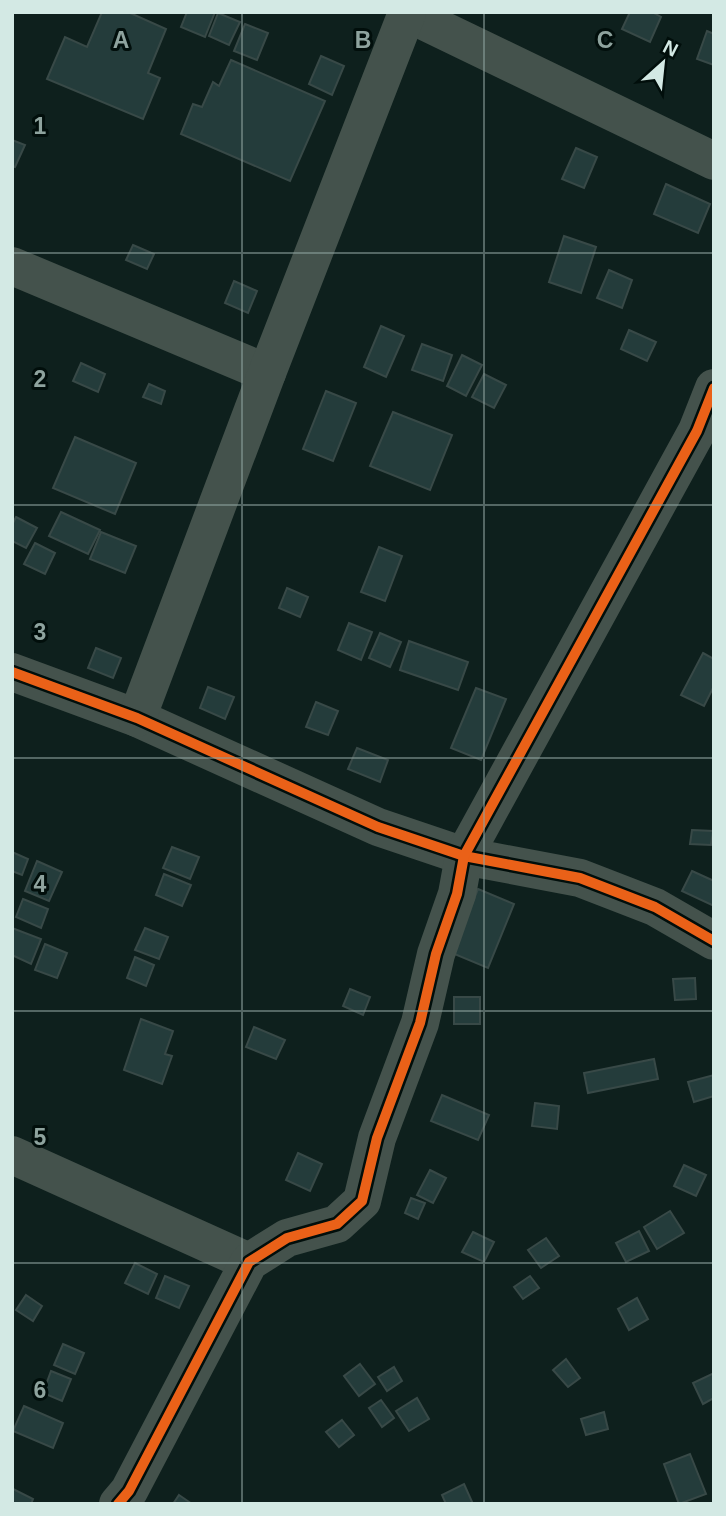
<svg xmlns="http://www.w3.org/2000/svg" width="726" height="1516" font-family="Arial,sans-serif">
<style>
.building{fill:#243c3b;stroke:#384947;stroke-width:2}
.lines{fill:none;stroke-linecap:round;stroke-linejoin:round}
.minor{stroke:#44524c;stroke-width:38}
.cycleway-casing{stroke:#010e0b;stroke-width:15}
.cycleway{stroke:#ea6118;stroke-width:10}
.grid{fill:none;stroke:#8ea39e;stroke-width:2;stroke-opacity:0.55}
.grid-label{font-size:23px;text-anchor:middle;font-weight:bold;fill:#8ea39e;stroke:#010e0b;stroke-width:6;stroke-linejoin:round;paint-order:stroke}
</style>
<rect width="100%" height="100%" fill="#0e201d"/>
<g class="building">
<polygon points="102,12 128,12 166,29 148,73 160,78 143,119 47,79 65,37 87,47"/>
<polygon points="187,12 215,12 205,37 181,27"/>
<polygon points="630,12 652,12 661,17 650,42 622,29"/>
<polygon points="218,13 240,22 229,45 209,36"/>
<polygon points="245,24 268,33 257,60 234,51"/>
<polygon points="707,31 714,34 714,65 697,59"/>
<polygon points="321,56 344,66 332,95 309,84"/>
<polygon points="231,60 325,101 290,181 181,134 193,104 202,107 213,82 219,86"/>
<polygon points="12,140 25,145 15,167 12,166"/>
<polygon points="576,148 597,157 584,188 562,179"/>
<polygon points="666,184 710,204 698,233 654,214"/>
<polygon points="564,236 596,247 581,293 549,282"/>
<polygon points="133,245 154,254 147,269 126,260"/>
<polygon points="609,270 632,280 622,308 597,298"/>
<polygon points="234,281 257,291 248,313 225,303"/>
<polygon points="381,326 404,336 386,377 364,367"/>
<polygon points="629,330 656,342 647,361 621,349"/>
<polygon points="422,344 452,355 443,381 412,370"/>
<polygon points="462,355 482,365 466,396 447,386"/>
<polygon points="81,363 105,374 98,392 73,381"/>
<polygon points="484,374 506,385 494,408 472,397"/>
<polygon points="149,384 165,391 161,404 143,397"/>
<polygon points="326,391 356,403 333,461 303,449"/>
<polygon points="393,412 452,435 430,490 370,466"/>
<polygon points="75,437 136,463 115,514 53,488"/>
<polygon points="61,512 100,530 88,554 49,536"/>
<polygon points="16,517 37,528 26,548 12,541 12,525"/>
<polygon points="101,532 136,546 125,573 90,559"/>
<polygon points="35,543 55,553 45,574 24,564"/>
<polygon points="379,547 402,556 385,601 361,592"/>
<polygon points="287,588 308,597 300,617 279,608"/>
<polygon points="349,623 372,632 361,660 338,650"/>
<polygon points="380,633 401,642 390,667 369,658"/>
<polygon points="409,641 468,662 458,690 400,670"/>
<polygon points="96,648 121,658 113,678 88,668"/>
<polygon points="703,653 714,659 714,686 704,706 681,695"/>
<polygon points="208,687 234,697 225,719 200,708"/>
<polygon points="476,688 506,699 481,760 451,748"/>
<polygon points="316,702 338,711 328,735 306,727"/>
<polygon points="357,748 388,760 380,782 348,769"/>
<polygon points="692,830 713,831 711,845 690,844"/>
<polygon points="172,847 199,857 190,879 163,868"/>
<polygon points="12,852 28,859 22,875 12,871"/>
<polygon points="37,861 62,872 49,901 25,891"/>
<polygon points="692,871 714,881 714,906 682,891"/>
<polygon points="164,874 191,885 182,906 156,895"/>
<polygon points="478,889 514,904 488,968 452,953"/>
<polygon points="23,899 48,909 41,928 16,917"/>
<polygon points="12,928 41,939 31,964 12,955"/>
<polygon points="145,928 168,937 159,959 135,950"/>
<polygon points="45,944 67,953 57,978 35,970"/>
<polygon points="135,957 154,965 146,986 127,978"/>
<polygon points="695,978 696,999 675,1000 673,979"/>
<polygon points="350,989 370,997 363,1015 343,1006"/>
<rect x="454" y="997" width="26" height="27"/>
<polygon points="141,1019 173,1031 165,1054 172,1056 162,1084 124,1070"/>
<polygon points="254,1027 285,1040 276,1059 246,1047"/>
<polygon points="654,1059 658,1079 588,1093 584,1073"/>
<polygon points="714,1075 714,1096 694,1102 688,1082"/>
<polygon points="442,1095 489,1115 478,1140 431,1121"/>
<polygon points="535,1103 559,1106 557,1129 532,1126"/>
<polygon points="298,1153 322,1164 310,1191 286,1180"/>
<polygon points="684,1165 706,1175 696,1196 674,1186"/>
<polygon points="430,1170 446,1178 433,1203 417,1195"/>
<polygon points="411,1198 425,1203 418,1219 405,1213"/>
<polygon points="670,1211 684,1233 657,1249 644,1227"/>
<polygon points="639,1231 649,1251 626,1262 616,1243"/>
<polygon points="473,1232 494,1242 484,1262 462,1252"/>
<polygon points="546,1238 559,1256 541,1268 528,1250"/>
<polygon points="135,1263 157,1274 148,1294 125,1283"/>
<polygon points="165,1276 189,1286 179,1308 156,1298"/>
<polygon points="530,1276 539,1288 523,1299 514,1287"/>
<polygon points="26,1295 42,1306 33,1321 16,1310"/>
<polygon points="637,1298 648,1319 629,1330 618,1309"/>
<polygon points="63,1344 84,1353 75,1374 54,1365"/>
<polygon points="566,1359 580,1378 568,1387 553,1370"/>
<polygon points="360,1364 375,1384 359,1396 344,1376"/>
<polygon points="394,1367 402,1381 387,1391 378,1377"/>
<polygon points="51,1371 71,1379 62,1401 43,1393"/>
<polygon points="714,1373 714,1398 703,1404 693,1383"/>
<polygon points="417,1398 429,1419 409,1431 396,1411"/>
<polygon points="381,1400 394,1418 382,1427 369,1408"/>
<polygon points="24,1406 63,1423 53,1448 13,1431"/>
<polygon points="604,1412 608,1429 586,1435 581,1419"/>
<polygon points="342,1420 354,1435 339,1447 326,1432"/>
<polygon points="690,1454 706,1494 679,1504 664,1464"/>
<polygon points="464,1484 473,1504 446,1504 442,1495"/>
<polygon points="13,1489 33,1499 31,1504 12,1504"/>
<polygon points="179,1495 192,1504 173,1504"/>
</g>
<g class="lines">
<g class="minor">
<polyline points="405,12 714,161"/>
<polyline points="12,266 267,373"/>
<polyline points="12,672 137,718 378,827 464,856 580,878 655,907 714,941"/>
<polyline points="137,718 267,373 407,13"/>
<polyline points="12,1155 249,1262"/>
<polyline points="118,1504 129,1491 249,1262 287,1238 337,1224 362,1201 377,1138 420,1023 436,954 457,894 464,856 697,431 714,388"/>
</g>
<defs>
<g id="cycleway">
<polyline points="12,672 137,718 378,827 464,856 580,878 655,907 714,941"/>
<polyline points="118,1504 129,1491 249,1262 287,1238 337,1224 362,1201 377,1138 420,1023 436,954 457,894 464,856 697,431 714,388"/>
</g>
</defs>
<use href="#cycleway" class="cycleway-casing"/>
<use href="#cycleway" class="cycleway"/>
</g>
<path class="grid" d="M242 12V1504M484 12V1504M12 253H714M12 505H714M12 758H714M12 1011H714M12 1263H714"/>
<g class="grid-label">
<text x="121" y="48">A</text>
<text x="363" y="48">B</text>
<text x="605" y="48">C</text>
<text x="40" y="134">1</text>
<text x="40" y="387">2</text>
<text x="40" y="640">3</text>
<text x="40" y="892">4</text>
<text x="40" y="1145">5</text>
<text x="40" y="1398">6</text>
</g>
<rect width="726" height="1516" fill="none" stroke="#d3e9e4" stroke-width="28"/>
<g transform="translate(663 63) rotate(27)" stroke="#010e0b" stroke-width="5" paint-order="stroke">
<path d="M0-5L12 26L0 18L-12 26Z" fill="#d3e9e4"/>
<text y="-10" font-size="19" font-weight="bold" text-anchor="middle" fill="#d3e9e4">N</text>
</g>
</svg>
